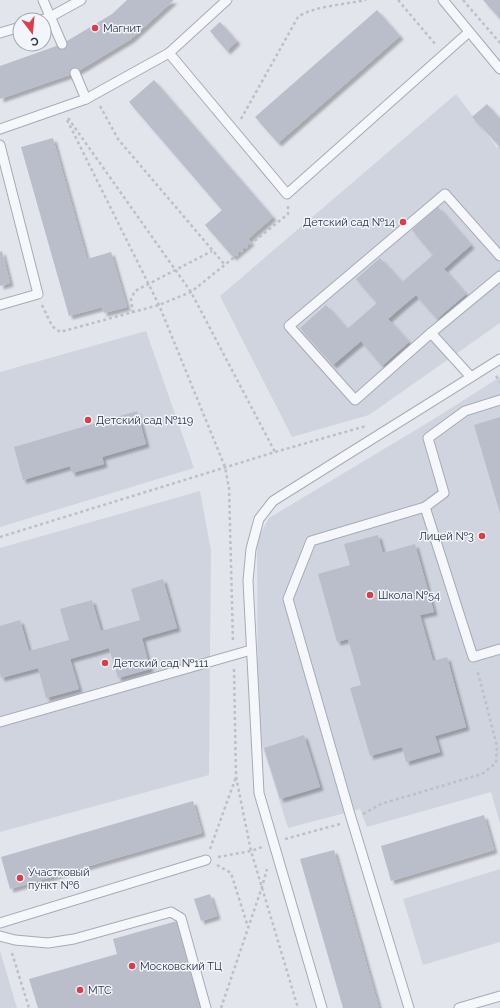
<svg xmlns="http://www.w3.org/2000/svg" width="500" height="1008" font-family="Raleway,sans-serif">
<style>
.built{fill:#d0d4de}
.building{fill:#b9beca;filter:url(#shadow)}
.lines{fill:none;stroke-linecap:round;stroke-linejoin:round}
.lane-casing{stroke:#a6abb7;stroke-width:11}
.path{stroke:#bcc0c8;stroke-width:2.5;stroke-dasharray:3 3;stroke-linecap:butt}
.lane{stroke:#f6f7fa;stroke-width:9}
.poi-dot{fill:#db3d4a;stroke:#f2f5f9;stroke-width:1.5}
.labels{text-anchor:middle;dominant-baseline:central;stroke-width:3;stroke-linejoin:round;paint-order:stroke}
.poi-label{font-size:11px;fill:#283146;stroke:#f2f5f9;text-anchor:start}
</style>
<defs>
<filter id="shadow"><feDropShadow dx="3.5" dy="3.5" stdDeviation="1" flood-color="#0004"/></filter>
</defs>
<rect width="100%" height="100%" fill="#e2e5ec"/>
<g class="built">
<polygon points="456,94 497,148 500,146 500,323 369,415 292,437 220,296"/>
<polygon points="146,331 194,468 0,527 0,372"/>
<polygon points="500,377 500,824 491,792 367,827 360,809 288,828 258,732 257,540 269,518 429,422"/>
<polygon points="200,491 211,550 209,775 0,832 0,548"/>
<polygon points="500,869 500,942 423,965 403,899"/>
<polygon points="0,951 17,1008 0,1008"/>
</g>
<g class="building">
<polygon points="127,0 174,0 131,39 75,73 0,99 0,66 62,44 112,14"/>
<polygon points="483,0 500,0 500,19"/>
<polygon points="377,10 400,36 278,143 255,117"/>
<polygon points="220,22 237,41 227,51 210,31"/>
<polygon points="154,80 273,217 248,239 251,242 233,257 205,225 222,210 129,102"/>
<polygon points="487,104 500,119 500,147 472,117"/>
<polygon points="53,138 87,259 111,252 127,307 104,313 102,307 69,316 21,147"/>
<polygon points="438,207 471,245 444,269 466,294 437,319 416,295 404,305 388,319 409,342 382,366 361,341 333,365 300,328 326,305 347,329 377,303 356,279 380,258 402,282 433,255 412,230"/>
<polygon points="2,251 10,283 0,286 0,252"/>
<polygon points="137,411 146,444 102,457 104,464 72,473 70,466 23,480 14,447"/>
<polygon points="500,417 500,513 474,425"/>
<polygon points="378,535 383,553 415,544 434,612 420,615 433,661 447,657 466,727 435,736 440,752 406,762 402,747 370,756 350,688 361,685 348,639 337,642 318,574 350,565 344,544"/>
<polygon points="163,579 177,628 142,638 150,669 118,678 109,648 70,659 79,689 46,698 38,668 1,678 0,673 0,626 20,620 29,651 69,640 60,609 92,600 101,631 140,620 131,589"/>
<polygon points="304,735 320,787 280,799 264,748"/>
<polygon points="193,801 202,833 10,889 1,857"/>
<polygon points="484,815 494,850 391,881 381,846"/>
<polygon points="334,850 379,1008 343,1008 300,859"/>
<polygon points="210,894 217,916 201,921 194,899"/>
<polygon points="177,921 202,1008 38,1008 29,979 117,954 113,939"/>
</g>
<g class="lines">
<defs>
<g id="lane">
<polyline points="43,0 62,44"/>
<polyline points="443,0 500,69"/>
<polyline points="42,20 50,17 81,0"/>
<polyline points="0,33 20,27"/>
<polyline points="169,53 287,194 469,32"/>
<polyline points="75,73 86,99"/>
<polyline points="0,129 86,99 169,53 227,0"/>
<polyline points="0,145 38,294 0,305"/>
<polyline points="500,256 445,194 289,326 355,400 431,333 500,276"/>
<polyline points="431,333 471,377"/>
<polyline points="425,507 444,493 428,438 465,411 500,400"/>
<polyline points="0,722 251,650"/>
<polyline points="0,923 206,860"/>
<polyline points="0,936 15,940 48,943 74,939 171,912 181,918 206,1008"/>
<polyline points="322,1008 259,793 248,581 251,549 259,519 273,501 500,359"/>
<polyline points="409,1008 349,811 288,599 311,541 425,507 473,657 500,649"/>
<polyline points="459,1008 500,996"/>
</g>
</defs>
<use href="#lane" class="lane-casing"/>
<g class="path">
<polyline points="398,0 436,45"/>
<polyline points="463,0 500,43"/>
<polyline points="100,106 118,139 225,265"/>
<polyline points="68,118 191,292 275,452"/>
<path d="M241 119 298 17C313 6 348 4 366 0"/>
<polyline points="67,120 159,305 225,467 229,488 233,642"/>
<polyline points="42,305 52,326 60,332 159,305 191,292 288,214 288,206"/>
<polyline points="133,313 131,299 135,291 212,251"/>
<polyline points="496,376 500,382"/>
<polyline points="0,537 275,452 366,426"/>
<polyline points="234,669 236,777 251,851 298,1008"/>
<polyline points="363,814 381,804 482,774 496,763 497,746 477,669"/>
<polyline points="285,839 340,824"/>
<polyline points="210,849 236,777"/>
<polyline points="218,857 251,851 262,847"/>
<polyline points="217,865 231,873 248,927"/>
<polyline points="12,953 29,1008"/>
<polyline points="221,1008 262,887 267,869"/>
</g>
<use href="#lane" class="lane"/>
</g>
<g class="poi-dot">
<circle cx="95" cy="28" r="4"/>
<circle cx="403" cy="222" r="4"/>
<circle cx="88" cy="420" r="4"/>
<circle cx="482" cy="536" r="4"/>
<circle cx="370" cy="595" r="4"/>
<circle cx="105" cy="663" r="4"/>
<circle cx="20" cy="878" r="4"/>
<circle cx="132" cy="966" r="4"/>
<circle cx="80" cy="990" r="4"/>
</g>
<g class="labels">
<g class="poi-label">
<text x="103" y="28">Магнит</text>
<text x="395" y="222" text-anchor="end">Детский сад №14</text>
<text x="96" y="420">Детский сад №119</text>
<text x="474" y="536" text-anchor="end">Лицей №3</text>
<text x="378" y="595">Школа №54</text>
<text x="113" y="663">Детский сад №111</text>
<text x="28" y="872">Участковый<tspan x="28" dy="13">пункт №6</tspan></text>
<text x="140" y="966">Московский ТЦ</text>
<text x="88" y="990">МТС</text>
</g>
</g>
<g transform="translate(32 32) rotate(164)"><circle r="19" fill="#f2f5f9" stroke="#a1a7b1"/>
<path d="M0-3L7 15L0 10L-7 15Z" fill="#db3d4a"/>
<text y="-6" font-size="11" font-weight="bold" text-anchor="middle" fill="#283146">С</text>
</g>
</svg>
